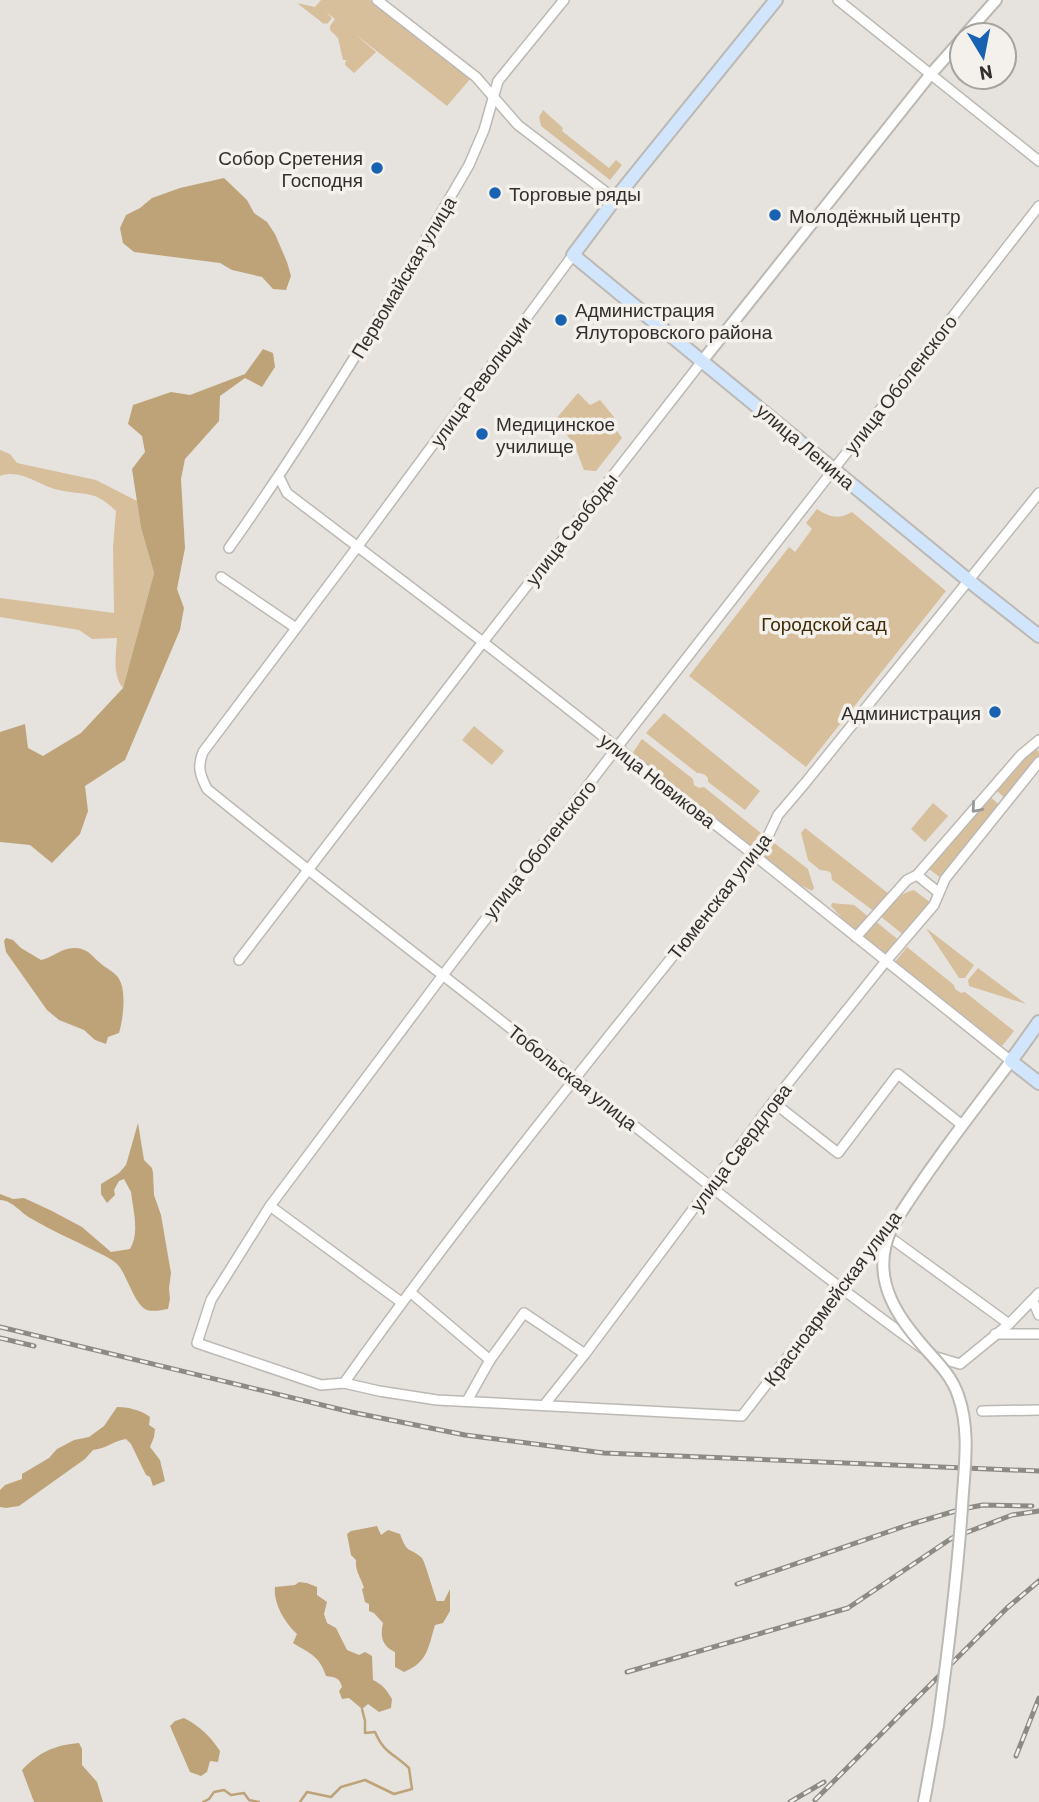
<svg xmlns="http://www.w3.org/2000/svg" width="1039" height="1802" font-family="Barlow,sans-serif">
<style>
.green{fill:#d7bf9c}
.water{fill:#bea379}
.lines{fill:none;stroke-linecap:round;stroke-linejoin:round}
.stream{stroke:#bea379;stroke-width:2.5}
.minor-casing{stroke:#bcb9b4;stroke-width:12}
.tertiary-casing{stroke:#bcb9b4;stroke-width:14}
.secondary-casing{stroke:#bcb9b4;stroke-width:16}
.minor{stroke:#fff;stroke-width:9}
.tertiary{stroke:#fff;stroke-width:10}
.secondary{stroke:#d1e5fd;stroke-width:12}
.rail-casing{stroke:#8c8a86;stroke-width:5}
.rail{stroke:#f4f0eb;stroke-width:2.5;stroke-dasharray:8;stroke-linecap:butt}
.tertiary-bridge-casing{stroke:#bcb9b4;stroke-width:14;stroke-linecap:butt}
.tertiary-bridge{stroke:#fff;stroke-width:10}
.oneway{stroke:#989896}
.poi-dot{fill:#1862b1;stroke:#f4f0eb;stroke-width:2.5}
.labels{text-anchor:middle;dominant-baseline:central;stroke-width:7;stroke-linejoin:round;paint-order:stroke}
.poi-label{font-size:19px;fill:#31302e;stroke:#f4f0eb;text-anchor:start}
.street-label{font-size:19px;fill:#31302e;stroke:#f4f0eb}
.park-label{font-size:19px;fill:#402c08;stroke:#f4f0eb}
</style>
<rect width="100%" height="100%" fill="#e6e3de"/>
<g class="green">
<polygon points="321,0 370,0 471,78 447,106 355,34 376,52 354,73 345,65 346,60 343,60 338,38 330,30 330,26 335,19 326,12 332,18 327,24 325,23 324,24 297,3 315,7"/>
<polygon points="543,110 563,128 562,131 609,168 616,160 622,165 610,180 541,126 539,117"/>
<polygon points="578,393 590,405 600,400 614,417 612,424 622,438 596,471 584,470 574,444 555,420"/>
<path d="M0 450 10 454 17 463 96 480 137 501 141 528 154 573 123 688C112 675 116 654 117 638L92 639 79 630 0 617V598L114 613 113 547 116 511C94 489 85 496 59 490 39 486 21 468 0 476Z"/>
<path d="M817 509C829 517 839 520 852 512L946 591 806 767 689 676 789 547 795 552 812 529 806 523Z"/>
<path d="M664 713 760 791 745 810 708 782V778C705 774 702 773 697 773L646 733Z"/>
<polygon points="474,726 504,751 492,765 462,740"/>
<polygon points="642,739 693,779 694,785 699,788 704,787 762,834 753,845 749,845 632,754"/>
<polygon points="1034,747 1039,752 1039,757 1006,799 996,790"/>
<polygon points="989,796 1001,806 941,878 929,869"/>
<polygon points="933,803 948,816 925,842 911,829"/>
<polygon points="805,828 889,894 875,912 832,880 831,873 828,871 820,870 808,860 801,833"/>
<polygon points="773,842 808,869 814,888 812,891 795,882 762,856"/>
<path d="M914 890 931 903 905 936 880 916C890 904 899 893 914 890Z"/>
<polygon points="832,903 854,905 870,918 859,931 847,924 831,906"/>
<polygon points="875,921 900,941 887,956 865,937 865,933"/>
<polygon points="926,928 974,965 965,978 959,978"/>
<polygon points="907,947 954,985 955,989 961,993 965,992 1014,1031 1002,1046 895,962"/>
<polygon points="978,968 1026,1004 969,986 968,980"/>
</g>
<g class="water">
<polygon points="224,178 247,200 254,213 267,222 275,234 287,262 291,276 286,290 273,289 262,277 232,270 220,263 134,252 123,243 120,228 126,215 140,208 152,198 180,188"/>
<polygon points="263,349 273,353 275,367 262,387 245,378 220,396 219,421 185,459 181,479 185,548 177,589 184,608 180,630 125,760 85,786 88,811 80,834 52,863 30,845 0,842 0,732 25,724 28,748 43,756 81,733 123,688 154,573 141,528 132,469 145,452 142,436 128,424 133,405 171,392 190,395 245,374"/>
<path d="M6 938 13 940 21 948 41 960C54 957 62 947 76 948 88 949 91 955 99 962 104 967 111 970 116 975 128 986 123 1020 119 1033L108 1037 106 1044 95 1040 84 1030 59 1020 47 1010 6 952 4 941Z"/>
<path d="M138 1123 144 1160 152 1168 153 1173 154 1195 161 1215 171 1273 169 1288 170 1299 168 1309C162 1310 153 1312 147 1310 135 1306 127 1275 118 1265 112 1259 103 1255 95 1251 74 1240 52 1231 32 1219 20 1213 14 1201 0 1200V1194L13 1199 24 1198 52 1211 82 1227 111 1252 130 1249C140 1232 133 1211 131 1192L124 1179 119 1181 114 1190 115 1195 107 1203 101 1194V1184L119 1173 126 1165Z"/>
<path d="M117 1407C128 1407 141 1410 150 1417L149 1425 155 1429 154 1437 150 1447 160 1460 165 1481 153 1486 150 1477 146 1475 131 1444 126 1439C113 1441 108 1448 93 1450L85 1459 19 1506 6 1508 0 1507V1490L5 1485 22 1479V1474L49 1458 57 1449 74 1440 89 1437 104 1426Z"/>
<path d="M377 1526 381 1535 388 1530 400 1534C408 1556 409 1546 422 1558 425 1562 434 1594 437 1601H444L450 1589V1611L443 1623 435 1625C428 1648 428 1662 404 1672L395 1667V1652C382 1646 380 1636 383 1623L374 1613 369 1611V1604L365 1602 362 1589 364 1588C361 1577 355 1572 356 1560L351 1555 347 1534 351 1531Z"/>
<path d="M299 1582 307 1583 317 1587V1595L327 1602 324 1614 327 1623 336 1628 347 1650 359 1655 365 1652 372 1656 373 1680C383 1685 386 1689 392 1699L391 1708 379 1712 368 1704 362 1709 349 1698 342 1699 339 1691 342 1687C340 1678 335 1677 326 1676 319 1655 310 1654 293 1643L297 1634C285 1623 273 1603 275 1587L295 1585Z"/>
<path d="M184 1718C201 1727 209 1735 220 1751L218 1762 210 1761 207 1772 201 1776 190 1772 170 1726 175 1721Z"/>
<path d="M79 1743 82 1749V1765L97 1782 103 1802H34L22 1770C39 1752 55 1745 79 1743Z"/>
</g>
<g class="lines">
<g class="stream">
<polyline points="203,1802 209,1799 214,1792 224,1790 231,1795 244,1793 249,1800 259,1802"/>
<path d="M300 1802 307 1792 331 1797 341 1787 365 1780 394 1794 412 1789 409 1768C393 1753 384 1753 375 1732L365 1733V1721L362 1709"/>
</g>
<defs>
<g id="minor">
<polyline points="377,0 476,77 518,125 615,199"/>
<polyline points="838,0 1039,161"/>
<path d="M573 255 358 546 203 752C197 767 200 775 207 789 328 887 451 981 574 1078 689 1169 803 1262 922 1348"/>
<polyline points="279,477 287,493 483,642 754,855 1011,1061"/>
<path d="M229 548C316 425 393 296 469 165L484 130 498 81 564 0"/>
<polyline points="221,577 296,628"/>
<polyline points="917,875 938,892"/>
<polyline points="856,937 907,880 917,875 1021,755 1039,740"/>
<polyline points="239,960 483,642 703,360"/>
<polyline points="773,1102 838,1153 898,1074 962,1125"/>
<polyline points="270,1206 401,1302"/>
<polyline points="890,1224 864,1261 840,1289 742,1416 437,1400 379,1391 344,1383 321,1385 197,1343 211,1300 270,1206 443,975 625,737 1039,206"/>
<polyline points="895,1241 1009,1324"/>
<polyline points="410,1292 490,1360"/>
<polyline points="1033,1301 1039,1315"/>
<polyline points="995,1334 1039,1334"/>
<polyline points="933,1356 960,1364 1009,1324 1039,1293"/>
<path d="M344 1383C473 1201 615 1029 754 855L769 834 778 815 806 782 1039 493"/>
<polyline points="467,1401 490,1360 524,1313 585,1354"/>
<polyline points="545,1404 585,1354 773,1102 886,961 934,905 945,879 1039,762"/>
<polyline points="982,1411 1039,1410"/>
</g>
<g id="tertiary">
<polyline points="965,35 996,0"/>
<polyline points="703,360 930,75 962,39"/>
<path d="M892 1227C928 1169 970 1115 1011 1061"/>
<polyline points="924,1802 938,1725"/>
</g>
<g id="secondary">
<polyline points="776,0 615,199 573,255 968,580 1039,636"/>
<polyline points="1039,1022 1011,1061 1039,1083"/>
</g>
</defs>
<use href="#minor" class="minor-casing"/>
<use href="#tertiary" class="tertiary-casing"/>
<use href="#secondary" class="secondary-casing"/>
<use href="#minor" class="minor"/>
<use href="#tertiary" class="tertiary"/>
<use href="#secondary" class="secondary"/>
<defs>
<g id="rail">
<polyline points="0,1327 351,1412 465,1435 604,1453 1039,1471"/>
<polyline points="0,1338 34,1346"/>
<polyline points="737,1584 908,1525 962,1509 983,1505 1032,1506"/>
<polyline points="627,1672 848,1608 952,1538 1012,1515 1039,1511"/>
<polyline points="1016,1756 1039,1698"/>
<polyline points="815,1800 1007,1608 1039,1581"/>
<polyline points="790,1802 824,1782"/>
</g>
</defs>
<use href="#rail" class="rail-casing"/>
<use href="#rail" class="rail"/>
<defs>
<path id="tertiary-bridge" d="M892 1227C873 1268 887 1302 914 1335 929 1355 950 1371 958 1395 971 1431 964 1470 962 1507 957 1580 948 1652 938 1725"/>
</defs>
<use href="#tertiary-bridge" class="tertiary-bridge-casing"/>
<use href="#tertiary-bridge" class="tertiary-bridge"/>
</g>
<defs><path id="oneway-chevron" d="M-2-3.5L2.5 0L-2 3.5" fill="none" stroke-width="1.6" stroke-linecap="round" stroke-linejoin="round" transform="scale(1.75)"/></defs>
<use class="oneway" href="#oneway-chevron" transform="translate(976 808) rotate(131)"/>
<g class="poi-dot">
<circle cx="377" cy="168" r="7"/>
<circle cx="495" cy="193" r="7"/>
<circle cx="775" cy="215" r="7"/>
<circle cx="561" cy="320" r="7"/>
<circle cx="482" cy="434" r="7"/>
<circle cx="995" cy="712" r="7"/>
</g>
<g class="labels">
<g class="poi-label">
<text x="363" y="157" text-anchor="end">Собор Сретения<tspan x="363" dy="22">Господня</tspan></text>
<text x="509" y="193">Торговые ряды</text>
<text x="789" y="215">Молодёжный центр</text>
<text x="575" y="309">Администрация<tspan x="575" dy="22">Ялуторовского района</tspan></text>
<text x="496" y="423">Медицинское<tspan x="496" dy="22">училище</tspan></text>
<text x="981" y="712" text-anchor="end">Администрация</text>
</g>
<g class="street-label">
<text transform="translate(403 277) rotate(-59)">Первомайская улица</text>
<text transform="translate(480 381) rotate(-54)">улица Революции</text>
<text transform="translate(900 384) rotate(-52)">улица Оболенского</text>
<text transform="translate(806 446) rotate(40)">улица Ленина</text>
<text transform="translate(571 529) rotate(-52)">улица Свободы</text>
<text transform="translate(658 780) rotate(38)">улица Новикова</text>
<text transform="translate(539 849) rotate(-52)">улица Оболенского</text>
<text transform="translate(719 896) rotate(-52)">Тюменская улица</text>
<text transform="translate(573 1077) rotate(38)">Тобольская улица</text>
<text transform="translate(740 1147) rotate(-53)">улица Свердлова</text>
<text transform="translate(832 1298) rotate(-53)">Красноармейская улица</text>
</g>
<g class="park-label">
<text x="824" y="623">Городской сад</text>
</g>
</g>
<g transform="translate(983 56) rotate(170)"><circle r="33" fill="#f4f0eb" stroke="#a6a39f" stroke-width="2"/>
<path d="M0-5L12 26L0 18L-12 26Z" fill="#1862b1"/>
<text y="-10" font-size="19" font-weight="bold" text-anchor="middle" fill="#31302e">N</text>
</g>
</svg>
